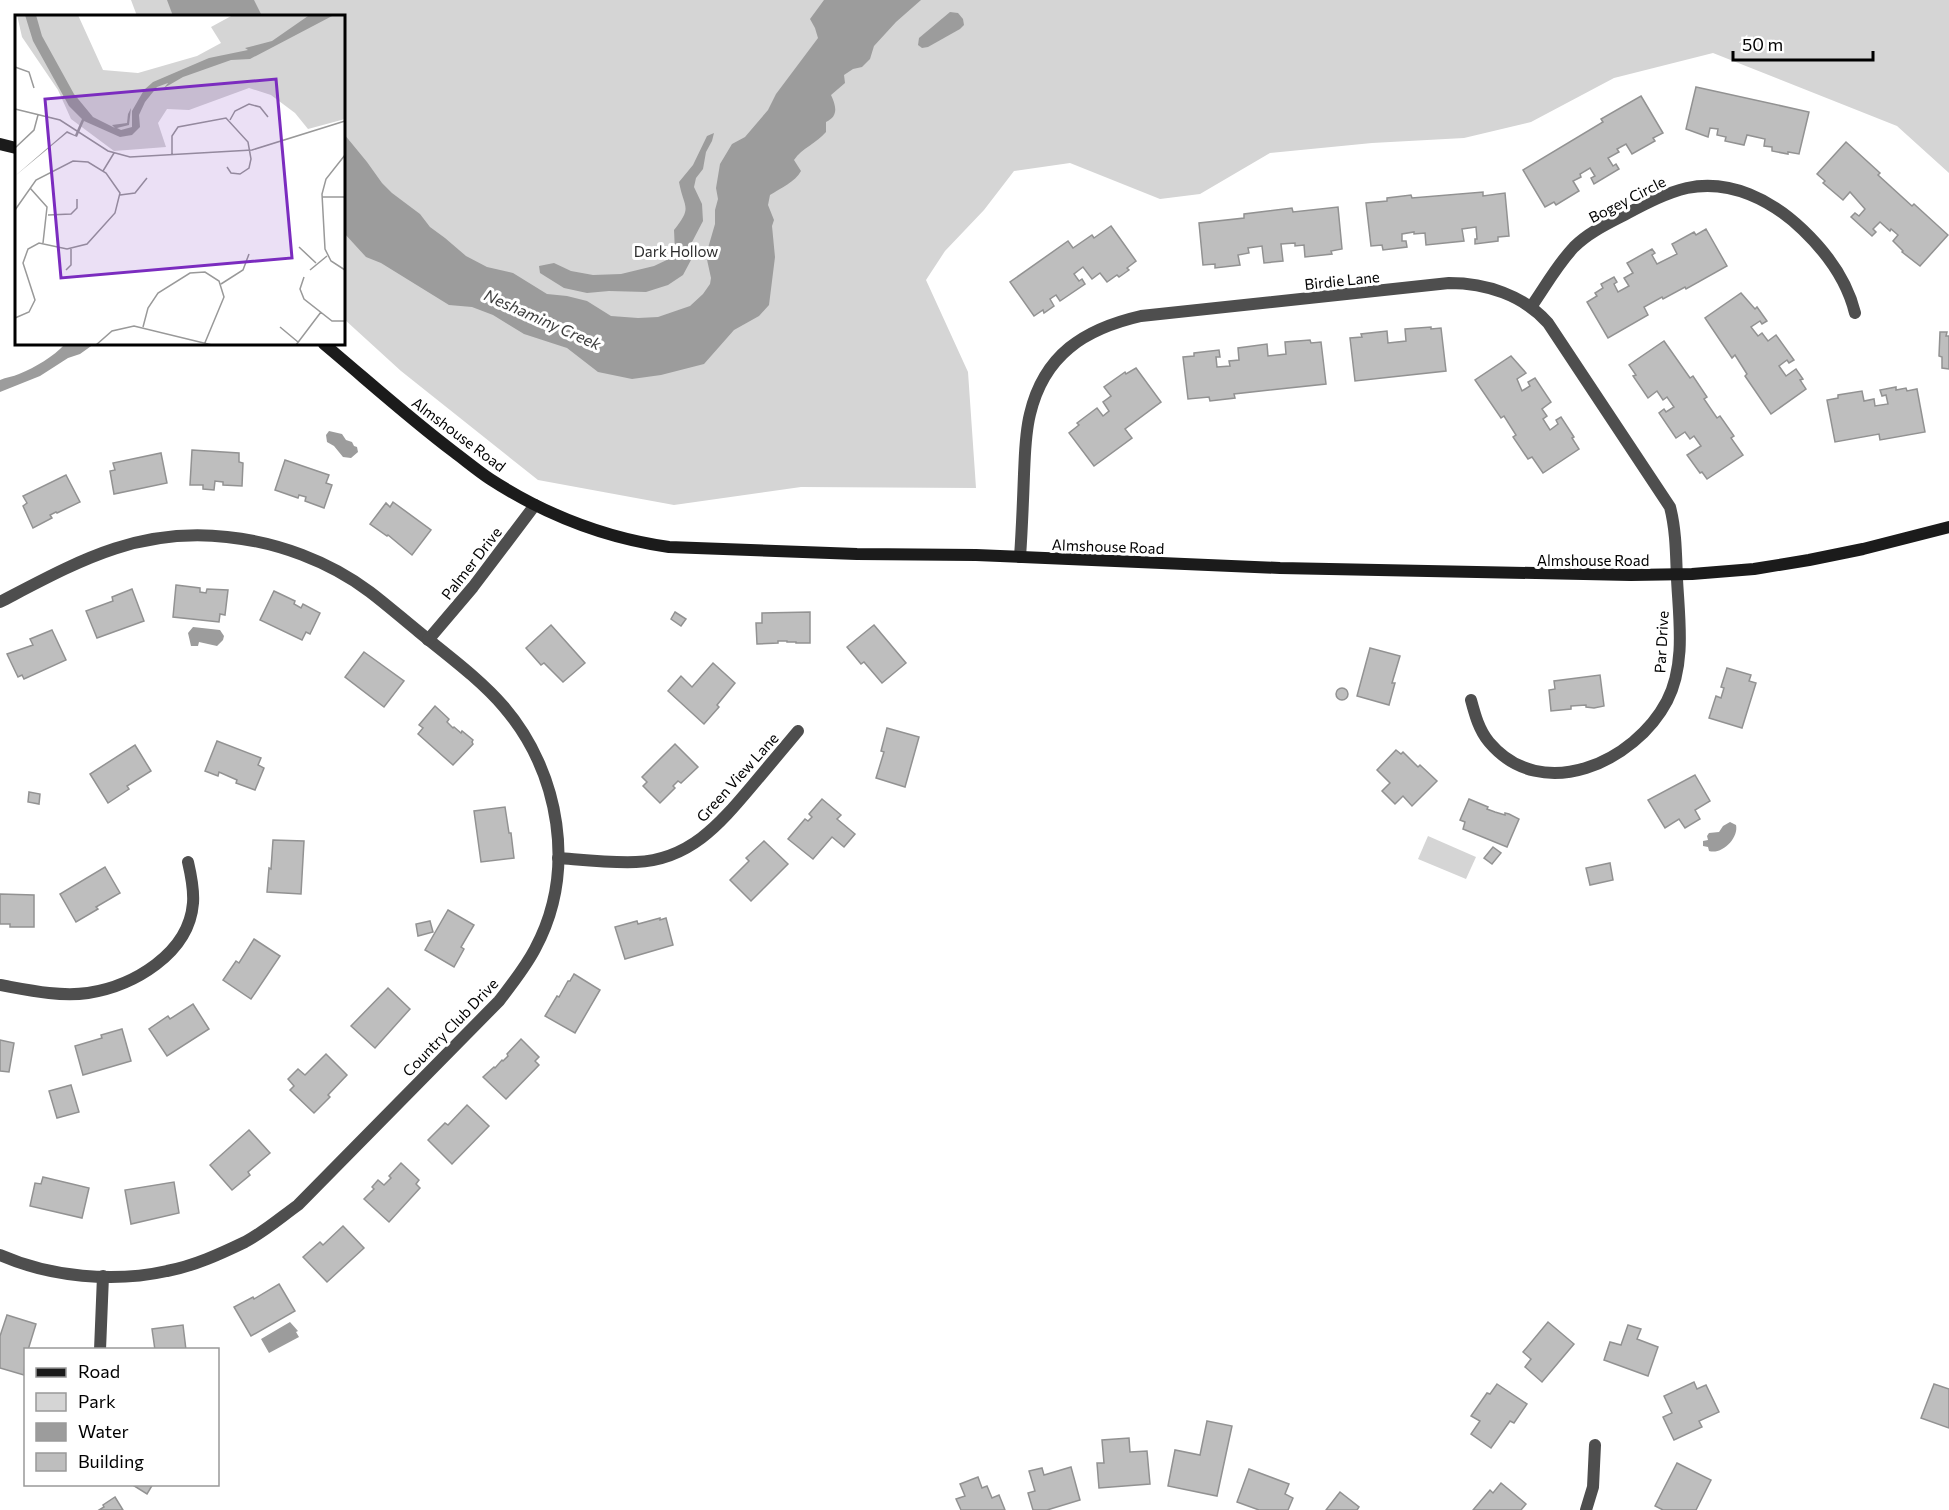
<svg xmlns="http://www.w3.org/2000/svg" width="1949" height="1510" font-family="Commissioner,sans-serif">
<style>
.green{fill:#d5d5d5}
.water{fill:#9c9c9c}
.building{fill:#bebebe;stroke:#929292;stroke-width:1.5}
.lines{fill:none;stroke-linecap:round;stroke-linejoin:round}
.minor{stroke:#4e4e4e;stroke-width:12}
.secondary{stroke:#1b1b1b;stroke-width:12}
.labels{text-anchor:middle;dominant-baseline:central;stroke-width:6;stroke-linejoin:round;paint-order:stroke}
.street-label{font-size:15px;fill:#000;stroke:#fff}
.park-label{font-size:15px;fill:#2c2c2c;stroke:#fff}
.water-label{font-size:16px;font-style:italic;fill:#3d3d3d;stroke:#fff}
.inset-road{fill:none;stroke:#999;stroke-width:1.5}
.view{fill:#7b2cbf;fill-opacity:0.15;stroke:#7b2cbf;stroke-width:3}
.inset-edge{fill:none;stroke:#000;stroke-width:3}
</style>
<rect width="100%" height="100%" fill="#fff"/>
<g class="green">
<polygon points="131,0 1949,0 1949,173 1897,126 1713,53 1614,78 1531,122 1464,138 1372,143 1270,153 1200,194 1160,199 1070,163 1014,171 984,210 945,251 926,280 968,372 976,488 801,487 674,505 538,480 401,371 344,319 344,16 137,16"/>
<polygon points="1428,836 1476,857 1466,879 1418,859"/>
</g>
<g class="water">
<polygon points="167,0 254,0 262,16 173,16"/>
<path d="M824 0H921L896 22 874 46 870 59 862 67 853 69 844 75 845 83 831 95C836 106 839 116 826 122V132C817 143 802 148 794 160L801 171C795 182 781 188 770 195L768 205 774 220 772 226 775 257 769 305 759 316 734 330 704 364 661 375 632 379 598 372 567 348 524 334 493 315 472 307 449 305 381 263 366 257 344 233V134L367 162 382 183 392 193 420 214 430 227 445 238 466 256 487 267 513 273 547 294 567 296 587 301 611 316 638 318 658 317 690 306 703 294 710 284 711 278 706 255 715 224V210L718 199 716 188 720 164 732 144 745 137 768 110 776 94 818 38 815 28 810 19Z"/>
<polygon points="950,12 958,13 963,19 964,25 960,29 928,47 922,48 918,45 919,38"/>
<path d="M714 133 712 141 706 152 703 169 696 178 694 187 702 204 703 221 691 244V260L683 275 668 285 646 292 609 291 587 293 564 288 540 273 539 266 554 263 571 271 593 275 621 274 654 266 671 258 675 252 674 230C693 206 684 209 679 182L693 165 707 136Z"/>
<path d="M65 344H94L80 354 68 358 40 376 0 392V380C6 377 13 377 19 374 36 367 53 357 65 344Z"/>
<polygon points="329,431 342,434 346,440 352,442 354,446 357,447 358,452 351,458 343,457 334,446 327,442 326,435"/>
<polygon points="193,627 220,630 224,636 223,640 217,646 199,642 198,646 191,646 188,633"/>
<path d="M1730 822 1736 825C1739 838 1722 855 1709 851L1708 847 1703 846V841L1708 840 1707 836 1709 833 1719 832 1723 826Z"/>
<polygon points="290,1322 298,1331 296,1332 299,1337 269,1353 261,1339"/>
</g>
<g class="building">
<polygon points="1696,87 1809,112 1799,154 1788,152 1788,154 1772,151 1772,147 1764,146 1765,139 1747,135 1744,145 1725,141 1726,137 1717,135 1718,129 1710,128 1708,137 1686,129"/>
<polygon points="1641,96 1663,133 1653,138 1655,141 1632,154 1626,144 1617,149 1619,152 1608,158 1613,166 1616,164 1619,169 1594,184 1591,178 1595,176 1590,168 1580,174 1581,177 1573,181 1579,191 1556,205 1554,202 1545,207 1523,170 1603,122 1601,119"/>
<polygon points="1846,142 1880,173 1878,175 1912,206 1914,204 1948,235 1920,266 1902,252 1903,251 1893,241 1898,235 1891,229 1890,231 1880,222 1873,229 1876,232 1872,236 1851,217 1855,213 1859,216 1865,209 1850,192 1843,200 1823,183 1825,181 1817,174"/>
<polygon points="1483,192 1483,196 1505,193 1509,236 1498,237 1498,241 1475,244 1475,239 1477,239 1476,227 1462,229 1464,241 1426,245 1425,233 1414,234 1414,232 1402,234 1402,241 1406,241 1407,247 1383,250 1382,245 1371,246 1366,203 1387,201 1387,198 1411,195 1412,198"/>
<polygon points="1338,207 1342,249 1331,251 1332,254 1305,257 1304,245 1295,246 1295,243 1281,244 1283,261 1264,263 1262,246 1248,248 1249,253 1238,255 1240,265 1215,268 1215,264 1203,265 1199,223 1244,218 1244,214 1292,208 1293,212"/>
<polygon points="1111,226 1136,261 1127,268 1129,270 1119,277 1117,275 1107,282 1100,273 1092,279 1083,267 1074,274 1079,281 1082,279 1085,284 1060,301 1056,295 1050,299 1054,306 1044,313 1043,310 1034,316 1010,282 1068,241 1073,248 1092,235 1094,238"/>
<polygon points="1706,229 1727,266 1686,289 1685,287 1663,299 1662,297 1644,307 1648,315 1608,338 1587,302 1597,296 1595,293 1603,288 1601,284 1614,277 1617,282 1614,284 1618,292 1629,286 1624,278 1633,273 1627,263 1652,249 1655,253 1652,255 1657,264 1677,254 1672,244 1694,232 1696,235"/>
<polygon points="1741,293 1755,309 1757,307 1767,321 1762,324 1760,321 1751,327 1758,336 1762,333 1768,341 1776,335 1794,360 1789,363 1787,360 1779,366 1786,376 1796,369 1803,379 1800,380 1806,389 1771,414 1745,376 1747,374 1735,355 1732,358 1705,318"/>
<polygon points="1431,327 1431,329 1441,328 1446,371 1355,381 1350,338 1362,337 1361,334 1387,331 1388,343 1406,341 1405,329"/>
<polygon points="1940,332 1947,332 1946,336 1949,336 1949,369 1942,368 1942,357 1939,356"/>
<polygon points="1310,340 1311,343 1321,342 1326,384 1234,394 1235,398 1210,401 1209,397 1188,399 1183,357 1194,356 1194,353 1219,350 1220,357 1216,357 1217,367 1230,366 1229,361 1239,360 1238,348 1267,344 1268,356 1286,354 1285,342"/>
<polygon points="1664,341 1690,378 1693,376 1707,397 1704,399 1717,418 1720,416 1734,436 1731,438 1743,455 1707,479 1702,472 1700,473 1687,455 1701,446 1694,436 1690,439 1685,432 1676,438 1659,413 1664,409 1666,412 1674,407 1667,397 1663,400 1657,391 1648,398 1633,376 1636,375 1629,365"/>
<polygon points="1511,356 1526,373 1517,379 1522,391 1530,386 1528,382 1535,378 1551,402 1542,409 1547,416 1543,419 1550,430 1558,424 1556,420 1561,417 1574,437 1572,438 1579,449 1543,473 1532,457 1528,459 1513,437 1516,435 1504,416 1501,418 1475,380"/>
<polygon points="1136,368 1161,402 1125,429 1132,438 1094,466 1069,433 1079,425 1077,423 1097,408 1103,416 1109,411 1103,402 1111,396 1104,387 1125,372 1126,374"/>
<polygon points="1896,387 1896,390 1906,388 1907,391 1917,389 1925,432 1880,440 1879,434 1835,442 1827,400 1838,398 1838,395 1862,391 1864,401 1874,399 1875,406 1888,404 1886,395 1882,396 1880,390"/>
<polygon points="192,450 239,453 239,462 243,463 242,486 223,485 223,482 215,481 214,490 203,489 203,485 190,485"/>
<polygon points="161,453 167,483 114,494 110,471 115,470 113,463"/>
<polygon points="285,460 329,475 326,483 332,485 324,508 305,501 306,497 299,495 298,498 275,490"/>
<polygon points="66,475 80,502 57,513 56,512 50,515 52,518 33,528 23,506 27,503 23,496"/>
<polygon points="393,502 431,530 412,555 388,535 387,536 370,524 386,503 390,507"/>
<polygon points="176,585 200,588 200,592 206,593 207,589 228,590 225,615 220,614 219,622 173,617"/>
<polygon points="132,589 144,621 97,638 86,611 113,601 112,597"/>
<polygon points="274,591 295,601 294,604 301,608 303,604 320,613 310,634 306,632 302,640 260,620"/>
<polygon points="675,612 686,619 681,626 671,619"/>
<polygon points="810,612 810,643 796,643 796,642 787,642 787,641 778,641 778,643 757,644 756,623 762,623 762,613"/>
<polygon points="551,625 585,663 563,682 544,663 541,665 526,648"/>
<polygon points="874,625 906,663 882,683 864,662 861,664 847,647"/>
<polygon points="52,630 66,660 24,679 22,675 18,677 7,654 33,645 30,639"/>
<polygon points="1370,648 1400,656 1392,683 1395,683 1389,705 1357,696"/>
<polygon points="364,652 404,681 384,707 345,677"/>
<polygon points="713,663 735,683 717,705 719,707 704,724 668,691 681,676 692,687"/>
<polygon points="1727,668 1751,675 1749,681 1756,683 1742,728 1709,718 1716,696 1721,698 1724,688 1721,687"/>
<polygon points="1600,675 1604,706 1594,708 1586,707 1586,705 1571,706 1571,709 1551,711 1549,690 1555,689 1554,681"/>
<circle cx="1342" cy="694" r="6"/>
<polygon points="435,706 449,719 447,722 453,728 454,727 461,733 462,731 473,740 472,742 473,744 453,765 418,734 423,728 419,725"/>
<polygon points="887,728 919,737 905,787 876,778 884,752 881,751"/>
<polygon points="217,741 261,758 258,765 264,768 255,790 236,783 237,780 219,772 218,776 205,771"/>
<polygon points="675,744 698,767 681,783 678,781 673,786 675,788 660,803 643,786 647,782 642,777"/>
<polygon points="135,745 151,771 127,786 129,789 108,803 90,774"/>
<polygon points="1396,750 1401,754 1403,752 1418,767 1420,765 1437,781 1412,806 1403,796 1395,804 1382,791 1390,783 1377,770"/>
<polygon points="1695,775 1710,801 1695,810 1700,819 1685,828 1679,819 1665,828 1648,800"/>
<polygon points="29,792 40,794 39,804 28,802"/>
<polygon points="822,799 841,815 837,819 855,834 844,847 832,837 813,859 788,839 805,819 808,821 812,817 809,814"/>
<polygon points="1469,799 1488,807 1487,809 1495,812 1505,815 1505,813 1509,814 1519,819 1507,847 1463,829 1465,822 1460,820"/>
<polygon points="505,807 509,833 511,833 514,858 481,862 474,811"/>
<polygon points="273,840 304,841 301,894 267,892 269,868 271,869"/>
<polygon points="764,841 788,864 751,901 730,880 749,861 746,858"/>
<polygon points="1493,847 1501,853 1492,864 1484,858"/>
<polygon points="1610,863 1613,880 1590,885 1586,868"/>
<polygon points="105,867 120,893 96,907 98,909 76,922 60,894"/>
<polygon points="0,894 34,895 34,927 10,927 10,924 0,924"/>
<polygon points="448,910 474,925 461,947 464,949 454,967 425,950"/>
<polygon points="660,918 660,920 666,918 673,945 625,959 615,927 637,921 638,924"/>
<polygon points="430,921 433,932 418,936 416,924"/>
<polygon points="254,939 280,956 251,999 223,980 236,961 239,963"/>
<polygon points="574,974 600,990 575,1033 545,1016 557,996 559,997 568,981 570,981"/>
<polygon points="388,988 410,1009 375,1048 351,1026"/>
<polygon points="193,1004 209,1029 167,1056 149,1029 168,1016 170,1019"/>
<polygon points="122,1029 131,1061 83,1075 75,1046 102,1038 101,1035"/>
<polygon points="521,1039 539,1057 535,1061 539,1065 506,1099 483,1077 494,1067 495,1068 502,1060 503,1061 508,1056 507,1054"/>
<polygon points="0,1040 14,1043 9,1072 0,1071"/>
<polygon points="326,1054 347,1075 328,1095 330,1097 314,1113 290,1090 294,1086 288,1079 298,1069 305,1075"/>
<polygon points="71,1085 79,1112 57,1118 49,1091"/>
<polygon points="467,1105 489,1126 452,1164 428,1140 445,1123 448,1125"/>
<polygon points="249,1130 270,1153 248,1172 250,1175 232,1190 210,1165"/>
<polygon points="401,1163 419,1180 416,1184 420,1188 389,1222 364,1199 374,1189 372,1187 378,1180 384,1185 391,1178 389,1176"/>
<polygon points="43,1177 89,1188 82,1218 30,1206 35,1183 41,1184"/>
<polygon points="174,1182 179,1213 131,1224 125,1190"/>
<polygon points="343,1226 364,1248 327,1282 303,1257 320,1242 323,1245"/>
<polygon points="279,1284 295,1311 251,1336 234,1307 253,1297 254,1299"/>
<polygon points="7,1315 36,1324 28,1350 26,1350 24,1375 0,1368 0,1336"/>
<polygon points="1548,1322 1574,1344 1542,1382 1525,1367 1531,1359 1523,1352"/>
<polygon points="183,1325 186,1350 155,1350 152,1329"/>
<polygon points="1628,1325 1641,1329 1637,1339 1658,1347 1648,1376 1604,1360 1610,1342 1621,1345"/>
<polygon points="1694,1382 1697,1389 1706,1385 1719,1412 1699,1421 1702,1427 1674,1440 1663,1417 1672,1413 1664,1396"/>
<polygon points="1497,1384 1527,1404 1514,1423 1510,1421 1491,1448 1471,1434 1480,1421 1471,1416 1487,1393 1490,1394"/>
<polygon points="1934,1384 1949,1389 1949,1428 1921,1418"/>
<polygon points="1207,1421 1232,1426 1217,1496 1168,1486 1175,1450 1200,1455"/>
<polygon points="1129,1438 1130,1452 1147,1451 1150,1484 1099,1488 1097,1463 1104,1463 1102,1440"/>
<polygon points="1677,1463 1711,1480 1696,1510 1663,1510 1655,1506"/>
<polygon points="1071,1467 1080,1500 1047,1510 1033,1510 1028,1493 1035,1491 1029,1471 1042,1468 1044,1475"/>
<polygon points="1249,1469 1289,1484 1285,1494 1293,1498 1288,1510 1259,1510 1237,1502"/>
<polygon points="978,1477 982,1488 987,1486 992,1498 999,1495 1005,1510 961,1510 956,1499 965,1496 960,1484"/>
<polygon points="1501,1483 1526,1504 1521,1510 1473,1510 1490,1490 1493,1493"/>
<polygon points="131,1484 153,1484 147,1494"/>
<polygon points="1340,1492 1359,1507 1357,1510 1326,1510"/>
<polygon points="115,1497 123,1510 99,1510 104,1507 103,1505"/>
</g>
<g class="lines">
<g class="minor">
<path d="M1531 307C1545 287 1557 265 1574 247 1589 232 1609 223 1628 213 1647 203 1666 193 1687 188 1730 179 1772 200 1803 230 1827 253 1847 280 1855 313"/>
<path d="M1020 557C1022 529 1023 502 1024 474 1025 454 1025 434 1030 414 1044 355 1084 329 1141 316L1449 283C1486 283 1523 295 1548 323L1670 507C1676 530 1676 555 1677 579 1679 619 1686 664 1667 701 1635 762 1542 805 1489 742 1479 730 1475 715 1471 700"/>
<path d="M0 602C77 562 137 527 227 537 277 542 329 561 370 592 387 605 403 619 419 632 447 655 480 679 504 707 560 773 577 871 535 949 525 968 512 984 499 1001L298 1205C280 1218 264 1232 245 1242 220 1254 194 1266 167 1271 114 1283 50 1277 0 1255"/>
<polyline points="428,640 473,587 535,505"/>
<path d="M558 858C584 860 610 863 636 862 689 860 719 825 751 787 766 769 782 750 798 731"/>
<path d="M0 985C28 990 59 997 88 993 133 986 189 954 193 903 194 890 191 875 188 862"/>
<polyline points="100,1350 103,1276"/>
<polyline points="1586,1510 1593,1487 1595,1445"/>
</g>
<g class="secondary">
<polyline points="0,144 16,148"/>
<path d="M324 344C367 380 409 418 454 452 466 461 478 471 490 479 544 514 605 538 669 547L857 554 976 555 1280 568 1631 575 1692 574 1754 569 1809 560 1863 549 1949 527"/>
</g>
</g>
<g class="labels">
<g class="street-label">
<text transform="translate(1627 199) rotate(-27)">Bogey Circle</text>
<text transform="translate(1342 280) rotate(-6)">Birdie Lane</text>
<text transform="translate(459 434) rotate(37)">Almshouse Road</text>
<text transform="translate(1108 546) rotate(2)">Almshouse Road</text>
<text x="1593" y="560">Almshouse Road</text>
<text transform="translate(471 563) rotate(-52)">Palmer Drive</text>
<text transform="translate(1661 642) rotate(-87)">Par Drive</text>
<text transform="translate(737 777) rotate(-48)">Green View Lane</text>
<text transform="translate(450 1027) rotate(-46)">Country Club Drive</text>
</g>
<g class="park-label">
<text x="676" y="251">Dark Hollow</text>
</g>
<g class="water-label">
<text transform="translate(543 319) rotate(24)">Neshaminy Creek</text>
</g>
</g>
<g transform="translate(15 15)">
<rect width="330" height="330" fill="#fff"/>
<path d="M2 0H63L88 55 123 58 182 41 206 28 196 12 218 0H330V104L293 114 280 98 256 80 234 73 174 95 152 94 143 108 151 132 99 136 56 104 43 75 7 22Z" fill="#d5d5d5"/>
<path d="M10 0H21L27 21 59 79 78 102 100 113 97 110 112 108 113 99 116 93 114 110 102 113 106 115 117 112V96L129 75 138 67 194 43 233 35 230 33 257 26 293 1 319 0 235 44 216 45 168 62 149 73 153 68 142 72 130 87 124 100 125 112 117 120 105 122 69 106 62 122 52 118 0 161 52 116 60 120 67 104 54 91 18 26Z" fill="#9c9c9c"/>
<path class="inset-road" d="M0 52 14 57 19 73M0 94 45 105 93 136 115 142 237 135 330 106M215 105 220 96 234 89 245 92 253 102M0 133 19 115 23 100M157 140V121L163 112 211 103 233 127 236 144 234 153 225 159 216 158 212 152M330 140 311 164 307 179 310 234 316 246 330 255M88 156 99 138M15 173 32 192 28 228M105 180 120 178 132 163M307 182H330M0 195 21 165 58 146 73 147 91 158 105 178 100 198 72 229 52 234 24 228 13 234 8 248 20 285 14 297 0 303M33 200 56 199 62 193V184M284 232 301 248M51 255 56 250V234M295 255 312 241M289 262 285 274 289 284 317 306H330M206 269 228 255 234 239M128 312 133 293 143 278 175 258 190 257 204 266 209 282 189 330M265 312 283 327M81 330 97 316 119 311 197 330M281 330 306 297"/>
<path class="view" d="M261 64 277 243 46 263 30 84Z"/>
<rect width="330" height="330" class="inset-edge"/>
</g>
<rect x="24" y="1348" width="195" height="138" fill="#ffffff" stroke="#999999" stroke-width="1.5"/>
<rect x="36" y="1368" width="30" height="9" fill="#1b1b1b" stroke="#999999" stroke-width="1.5"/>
<text x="78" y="1378" font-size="18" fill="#000000">Road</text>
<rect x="36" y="1393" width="30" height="18" fill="#d5d5d5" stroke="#999999" stroke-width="1.5"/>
<text x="78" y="1408" font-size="18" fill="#000000">Park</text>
<rect x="36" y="1423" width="30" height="18" fill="#9c9c9c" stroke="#999999" stroke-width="1.5"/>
<text x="78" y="1438" font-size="18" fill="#000000">Water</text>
<rect x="36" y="1453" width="30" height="18" fill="#bebebe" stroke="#999999" stroke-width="1.5"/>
<text x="78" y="1468" font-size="18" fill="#000000">Building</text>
<path d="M1733 51v9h140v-9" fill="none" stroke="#000000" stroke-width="3"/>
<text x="1742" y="51" font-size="18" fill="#000000" stroke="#ffffff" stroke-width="4.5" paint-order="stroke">50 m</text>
</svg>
